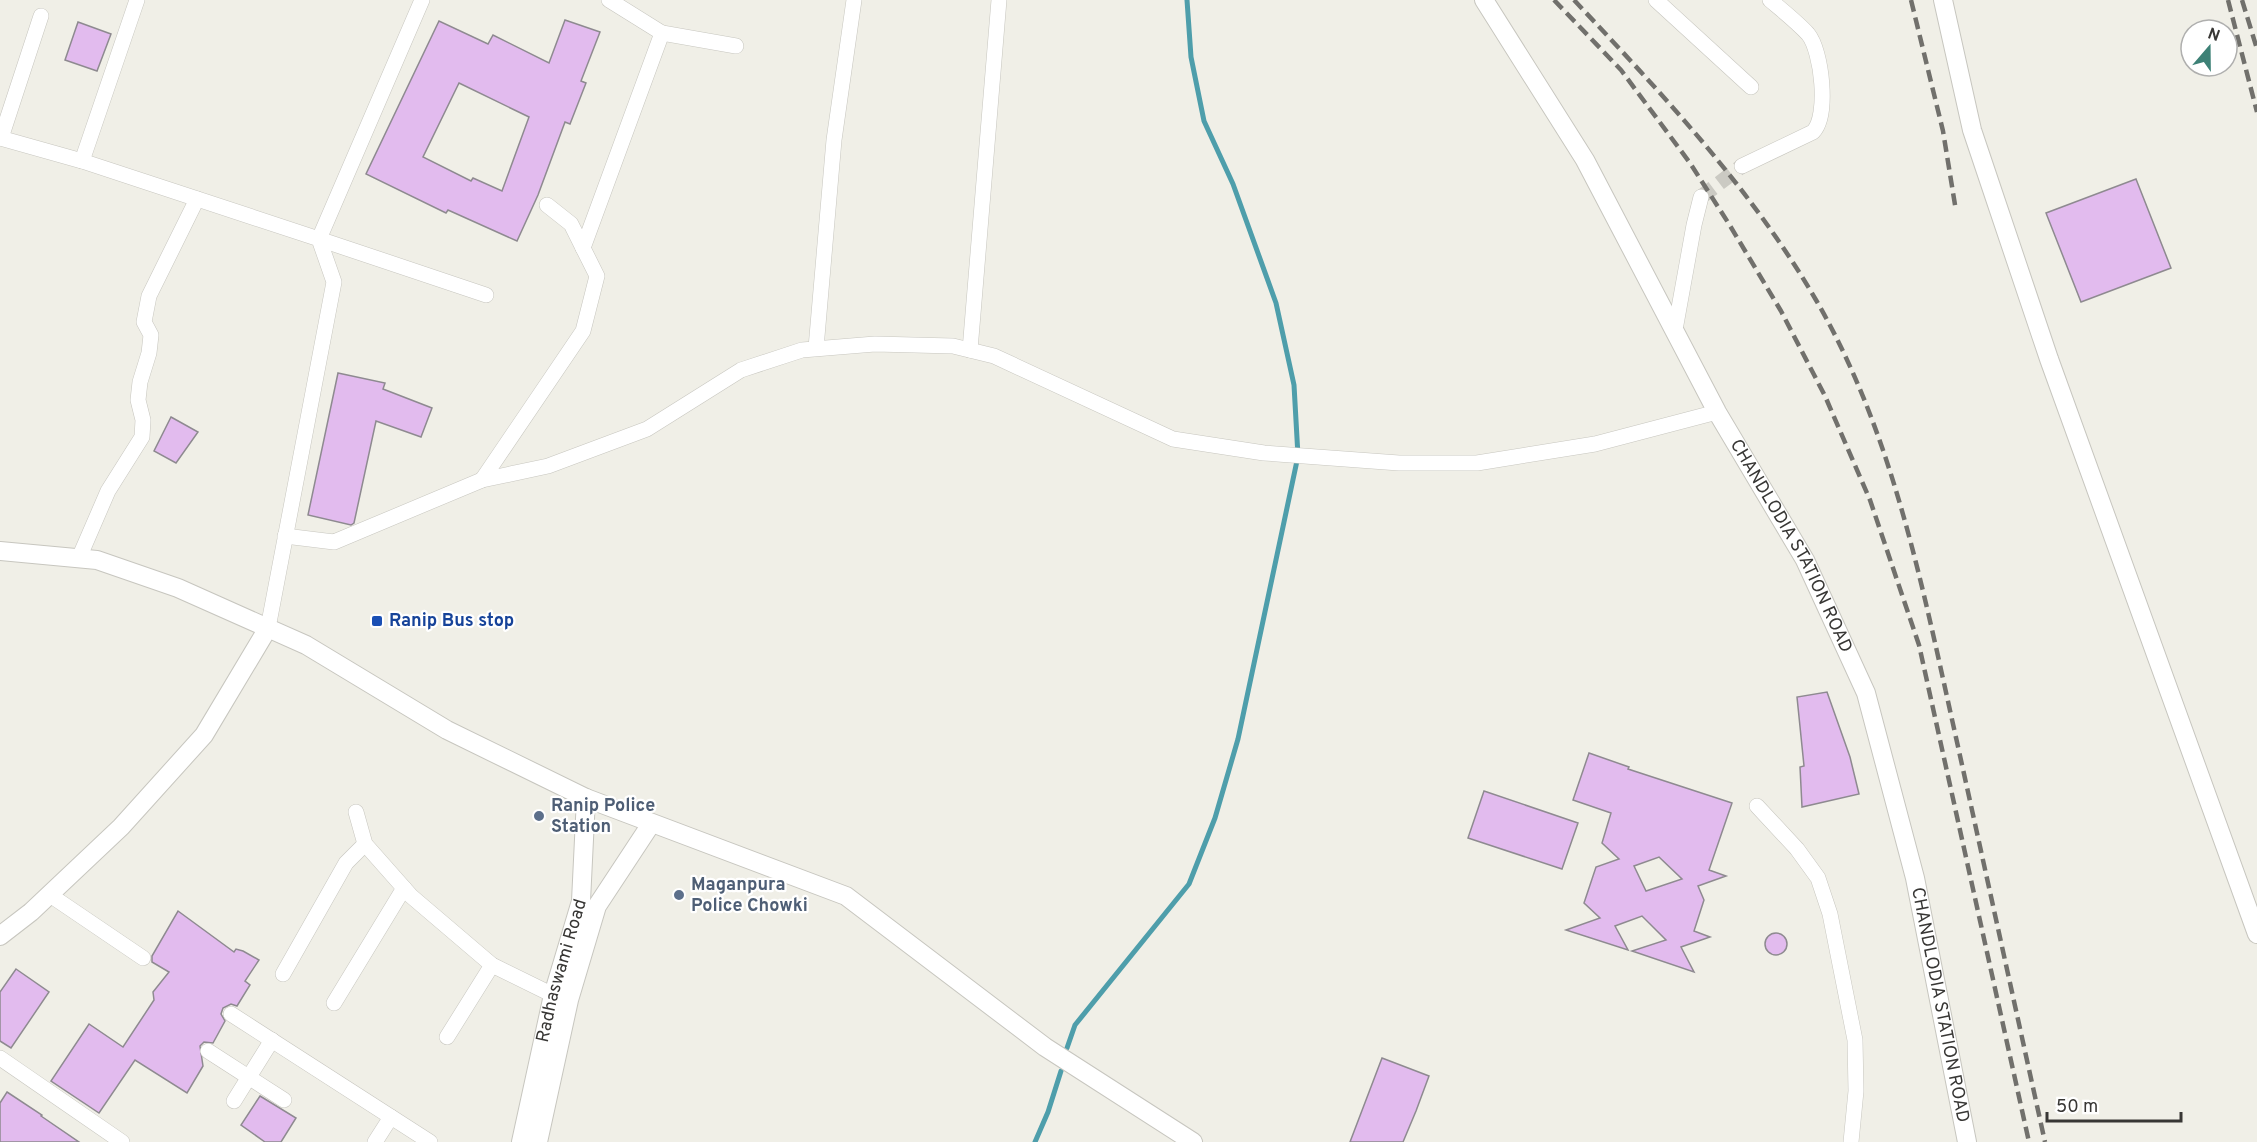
<svg xmlns="http://www.w3.org/2000/svg" width="2257" height="1142" font-family="Overpass,sans-serif">
<style>
.lines{fill:none;stroke-linecap:round;stroke-linejoin:round}
.stream{stroke:#4e9eab;stroke-width:5}
.building{fill:#e2bbee;stroke:#8e8a90;stroke-width:1.5;fill-rule:evenodd}
.minor-tunnel{stroke:#cbcac3;stroke-width:15;stroke-dasharray:15 8;stroke-linecap:butt}
.minor-casing{stroke:#c7c6bf;stroke-width:16}
.tertiary-casing{stroke:#c7c6bf;stroke-width:20}
.minor{stroke:#fff;stroke-width:15}
.tertiary{stroke:#fff;stroke-width:18}
.rail{stroke:#71706c;stroke-width:4.5;stroke-dasharray:12 6;stroke-linecap:butt}
.transit-dot{fill:#1a4fb4;stroke:#fff;stroke-width:2}
.service-dot{fill:#5c6f8a;stroke:#fff;stroke-width:2}
.labels{text-anchor:middle;dominant-baseline:central;stroke-width:4.5;stroke-linejoin:round;paint-order:stroke}
.street-label{font-size:18px;fill:#383735;stroke:#fff}
.transit-label{font-size:18px;font-weight:bold;fill:#164399;stroke:#fff;text-anchor:start}
.service-label{font-size:18px;font-weight:bold;fill:#4e5e75;stroke:#fff;text-anchor:start}
</style>
<rect width="100%" height="100%" fill="#f0efe7"/>
<g class="lines">
<g class="stream">
<polyline points="1067,1048 1075,1025 1189,884 1215,818 1238,739 1298,456 1294,385 1276,303 1233,184 1204,121 1191,57 1187,0"/>
<polyline points="1035,1142 1048,1112 1061,1071"/>
</g>
</g>
<g class="building">
<path d="M565 20 600 32 581 81 586 83 570 124 565 122 538 195 517 241 448 210 446 213 366 174 439 21 488 44 493 35 549 63ZM459 83 529 117 502 191 473 178 471 181 423 157Z"/>
<polygon points="78,22 111,34 97,71 65,60"/>
<polygon points="2136,179 2171,268 2081,302 2046,213"/>
<polygon points="338,373 385,383 383,389 432,408 421,437 376,421 354,523 351,525 308,515"/>
<polygon points="171,417 198,432 176,463 154,451"/>
<polygon points="1827,692 1850,757 1859,794 1802,807 1800,767 1804,766 1797,697"/>
<path d="M1589 753 1629 767 1628 769 1732 803 1709 870 1726 876 1698 886 1704 900 1694 931 1710 937 1681 947 1694 972 1632 951 1666 940 1642 916 1615 926 1628 950 1566 930 1600 918 1584 903 1596 867 1619 859 1602 843 1611 813 1573 800ZM1659 857 1682 879 1646 891 1634 866Z"/>
<polygon points="1484,791 1578,823 1562,869 1468,838"/>
<polygon points="178,911 234,952 236,949 243,951 259,960 245,981 250,985 237,1006 231,1004 223,1008 221,1014 225,1021 213,1043 204,1042 200,1046 203,1066 187,1093 135,1060 99,1113 51,1081 89,1024 123,1047 154,1000 153,992 169,972 152,962 152,956"/>
<circle cx="1776" cy="944" r="11"/>
<polygon points="16,969 49,992 11,1048 0,1041 0,992"/>
<polygon points="1382,1058 1429,1076 1416,1111 1403,1142 1350,1142"/>
<polygon points="7,1092 42,1115 41,1116 79,1142 0,1142 0,1103"/>
<polygon points="260,1096 296,1118 281,1142 265,1142 241,1125"/>
</g>
<g class="lines">
<polyline class="minor-tunnel" points="1701,197 1742,166"/>
<defs>
<g id="minor">
<polyline points="422,0 319,239 486,295"/>
<polyline points="1656,0 1751,87"/>
<polyline points="662,33 736,46"/>
<polyline points="0,138 82,161 319,239 334,282 268,628"/>
<polyline points="1,138 41,16"/>
<polyline points="82,161 137,0"/>
<path d="M1742 166 1813 132C1829 116 1822 51 1808 34 1797 22 1783 11 1770 0"/>
<polyline points="583,248 662,33 609,0"/>
<polyline points="1675,330 1694,225 1701,197"/>
<polyline points="816,348 834,140 854,0"/>
<polyline points="970,350 999,0"/>
<polyline points="482,480 583,331 597,276 571,224 547,205"/>
<polyline points="285,536 334,542 482,480 548,466 647,429 741,370 802,350 875,344 953,346 994,356 1173,439 1264,453 1399,463 1477,463 1595,444 1717,412"/>
<polyline points="79,558 108,491 142,437 143,420 138,400 140,382 149,353 151,335 144,322 149,296 197,199"/>
<polyline points="1757,806 1797,849 1818,878 1830,914 1855,1040 1856,1091 1851,1142"/>
<polyline points="356,812 365,844 411,896 492,965 553,995"/>
<polyline points="50,895 143,958"/>
<polyline points="283,974 346,863 365,844"/>
<polyline points="334,1003 404,888"/>
<polyline points="231,1014 430,1142"/>
<polyline points="447,1037 492,965"/>
<polyline points="208,1051 284,1100"/>
<polyline points="0,1058 122,1142"/>
<polyline points="234,1101 272,1040"/>
<polyline points="375,1142 391,1117"/>
</g>
<g id="tertiary">
<path id="s1" d="M1484 0 1585 160 1717 412 1805 560 1866 693 1915 878 1967 1142"/>
<polyline points="1943,0 1972,130 2049,359 2257,934"/>
<polyline points="0,551 97,560 178,588 306,645 447,730 586,798 846,896 1045,1047 1193,1142"/>
<polyline points="0,936 31,912 121,827 204,735 268,628"/>
<path id="s2" d="M521 1142 553 995 581 901 586 798"/>
<polyline points="538,1142 569,1000 597,906 651,824"/>
</g>
</defs>
<use href="#minor" class="minor-casing"/>
<use href="#tertiary" class="tertiary-casing"/>
<use href="#minor" class="minor"/>
<use href="#tertiary" class="tertiary"/>
<g class="rail">
<polyline points="1554,0 1621,70 1690,163 1729,224 1781,311 1825,396 1870,500 1919,645 2029,1142"/>
<path d="M1574 0C1662 94 1751 188 1816 300 1893 433 1922 585 1955 733 1985 869 2015 1006 2045 1142"/>
<polyline points="1911,0 1943,131 1956,211"/>
<polyline points="2228,0 2257,112"/>
<polyline points="2242,0 2257,49"/>
</g>
</g>
<rect class="transit-dot" x="371" y="615" width="12" height="12" rx="3"/>
<g class="service-dot">
<circle cx="539" cy="816" r="6"/>
<circle cx="679" cy="895" r="6"/>
</g>
<g class="labels">
<g class="street-label">
<text stroke="none"><textPath href="#s1" startOffset="627">CHANDLODIA STATION ROAD</textPath></text>
<text stroke="none"><textPath href="#s2" startOffset="176">Radhaswami Road</textPath></text>
<text stroke="none"><textPath href="#s1" startOffset="1113">CHANDLODIA STATION ROAD</textPath></text>
</g>
<g class="transit-label">
<text x="389" y="621">Ranip Bus stop</text>
</g>
<g class="service-label">
<text x="551" y="806">Ranip Police<tspan x="551" dy="21">Station</tspan></text>
<text x="691" y="885">Maganpura<tspan x="691" dy="21">Police Chowki</tspan></text>
</g>
</g>
<g transform="translate(2209 48) rotate(20)"><circle r="28" fill="#ffffff" stroke="#afafae" stroke-width="1.5"/>
<path d="M0-4.5L10 22L0 15L-10 22Z" fill="#3d8176"/>
<text y="-9" font-size="16" font-weight="bold" text-anchor="middle" fill="#383735">N</text>
</g>
<path d="M2047 1112v9h134v-9" fill="none" stroke="#383735" stroke-width="3"/>
<text x="2056" y="1112" font-size="18" fill="#383735" stroke="#ffffff" stroke-width="4.5" paint-order="stroke">50 m</text>
</svg>
